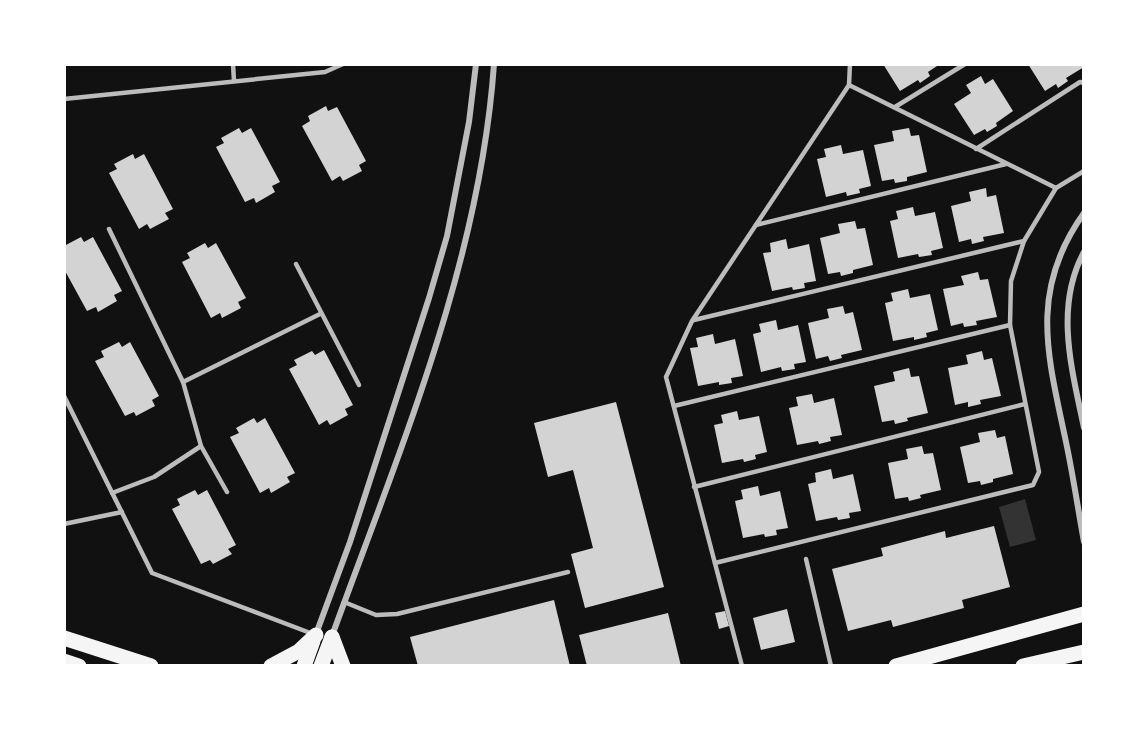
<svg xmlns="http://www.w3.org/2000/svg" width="1148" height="730" font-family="Jost,sans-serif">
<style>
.water{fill:#333}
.building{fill:#d3d3d3}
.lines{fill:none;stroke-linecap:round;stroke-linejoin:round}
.service{stroke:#bcbcbc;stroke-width:4.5}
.minor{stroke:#bcbcbc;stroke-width:6}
.primary{stroke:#f5f5f5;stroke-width:15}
</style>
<rect width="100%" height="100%" fill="#111"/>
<polygon class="water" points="1025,499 1036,540 1010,547 999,507"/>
<g class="building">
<polygon points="883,64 940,64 928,72 930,76 920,83 918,80 900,91"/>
<polygon points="1028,64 1083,64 1084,67 1066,78 1068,81 1058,88 1056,84 1045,91"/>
<polygon points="981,76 985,84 993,79 1013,111 996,123 997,126 987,132 985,129 974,135 954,104 971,93 966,85"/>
<polygon points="326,106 328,111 337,107 366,161 359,165 362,171 343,181 340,176 332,181 302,126 310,121 308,116"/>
<polygon points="239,128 242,133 251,128 280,182 272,186 275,192 256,203 254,198 245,202 216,147 224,143 221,138"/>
<polygon points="909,128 911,136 919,135 927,172 907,177 907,181 895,183 894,179 882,181 874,145 894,141 892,131"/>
<polygon points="841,145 843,154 863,150 871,186 859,189 860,193 847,196 846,192 826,197 817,159 826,157 824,149"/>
<polygon points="133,154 135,159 144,154 173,209 165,213 169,219 150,229 147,224 139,229 109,173 117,169 114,164"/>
<polygon points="986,188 987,197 996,195 1004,233 983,237 984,241 972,244 971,239 959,242 951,206 971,201 969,192"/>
<polygon points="913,207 915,216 935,212 943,248 931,251 932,255 919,257 918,254 898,258 890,221 898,219 896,211"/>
<polygon points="855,221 857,229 865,228 873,265 853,270 853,273 841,276 840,272 828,274 820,238 840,233 838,224"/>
<polygon points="81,237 84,242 93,237 122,291 114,295 117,301 98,312 96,307 87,311 64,269 64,246"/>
<polygon points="786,239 788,249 809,244 816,281 804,283 805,288 793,290 792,287 772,291 763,253 771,252 770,243"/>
<polygon points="205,243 208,248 216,243 246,298 238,302 241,308 222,318 220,313 211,318 182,262 190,258 187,253"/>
<polygon points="978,272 980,280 988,279 997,317 976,321 977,325 964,327 963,323 951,326 943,289 964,285 961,276"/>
<polygon points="908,289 910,298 930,294 938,330 926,333 927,337 914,340 914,337 893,341 885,303 893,301 891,293"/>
<polygon points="843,306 845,314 853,312 862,350 841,355 842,358 830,361 828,356 816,359 808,323 829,318 827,309"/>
<polygon points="776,320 778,330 798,325 806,362 794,364 795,369 782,371 781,367 761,372 753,334 761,332 759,324"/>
<polygon points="713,334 715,344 735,339 743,376 731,378 732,383 719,385 719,382 698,386 690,348 698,347 696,338"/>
<polygon points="119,342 122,347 130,342 159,396 152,400 155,406 136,416 134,412 125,416 95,361 104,357 101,351"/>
<polygon points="324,350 353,405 345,409 348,415 330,425 327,420 319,425 289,369 297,365 294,360 312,351 315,355"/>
<polygon points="982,351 984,360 992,358 1001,396 980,400 981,404 968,407 968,402 955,405 948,368 968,364 966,355"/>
<polygon points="909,368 911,377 919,376 928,413 907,418 908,421 895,424 894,420 882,422 874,386 895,381 893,372"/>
<polygon points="812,394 814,403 834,398 842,435 830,437 831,441 819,444 818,441 797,445 789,408 798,406 796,397"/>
<polygon points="616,402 664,587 585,608 571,554 593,548 573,470 548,477 534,423"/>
<polygon points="737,411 739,420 759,416 767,452 755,455 756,459 744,462 743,459 722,463 714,425 723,423 721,415"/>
<polygon points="254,418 257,423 265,418 295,473 287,477 290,482 271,493 269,488 260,493 230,437 239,433 236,428"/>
<polygon points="995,430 997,438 1005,436 1013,474 993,479 993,482 981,485 980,481 968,483 960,447 980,442 978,433"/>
<polygon points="922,446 924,454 933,453 941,490 920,495 921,498 909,501 908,497 895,499 888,463 908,459 906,449"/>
<polygon points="831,469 833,479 853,474 861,511 849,513 850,518 838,520 837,517 816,521 808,484 816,482 815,473"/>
<polygon points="758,486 760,496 780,491 788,528 776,530 777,535 765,537 764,534 743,538 735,501 743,499 741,490"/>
<polygon points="195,490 198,495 207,490 236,545 228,549 232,554 213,564 210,560 201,564 172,509 180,505 177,499"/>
<polygon points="994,526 1010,587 962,600 964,608 893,627 891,620 848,631 832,569 883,556 881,548 945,531 946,538"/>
<polygon points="554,600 570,666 418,666 410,637"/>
<polygon points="787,609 795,642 761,650 753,618"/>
<polygon points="725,611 729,626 719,629 715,613"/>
<polygon points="668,613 681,666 587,666 579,635"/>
</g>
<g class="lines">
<g class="service">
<polyline points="233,64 234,81"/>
<polyline points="849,85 1056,188"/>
<polyline points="64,99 325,72 343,64"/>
<polyline points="895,107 965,64"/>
<polyline points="976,149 1080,82 1084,83"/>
<polyline points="756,225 1006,164"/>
<polyline points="109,229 183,382 201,446 227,492"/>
<polyline points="296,264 359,385"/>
<polyline points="694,320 1024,241"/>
<polyline points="183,382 320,314"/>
<polyline points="64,396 152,573 313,634"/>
<polyline points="674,406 1010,325"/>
<polyline points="694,487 1025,404"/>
<polyline points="112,493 154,477 201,446"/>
<polyline points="64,524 122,512"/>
<polyline points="806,559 831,666"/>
<polyline points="715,563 1033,485 1039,472 1010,325 1011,281 1024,241 1056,188 1084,171"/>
<polyline points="344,602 376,615 397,614 568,572"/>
<polyline points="742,666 666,377 692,321 849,85 850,64"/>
</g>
<g class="minor">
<path d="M1084 213C1028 291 1048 356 1066 442 1073 475 1078 509 1084 542"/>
<path d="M1084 252C1054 307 1072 370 1084 428"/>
<polyline points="316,634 350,542 429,298 447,236 469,122 476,64"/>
<path d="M332 636C399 451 480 263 494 64"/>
</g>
<g class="primary">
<polyline points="332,637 343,666"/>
<polyline points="64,638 151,666"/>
<polyline points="64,661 79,666"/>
<polyline points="271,666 299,651 316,635"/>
<polyline points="304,666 313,641"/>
<polyline points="321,666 332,637"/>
<polyline points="896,666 1084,614"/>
<polyline points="1023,666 1084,652"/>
</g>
</g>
<rect width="1148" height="730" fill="none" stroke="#ffffff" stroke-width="132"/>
</svg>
